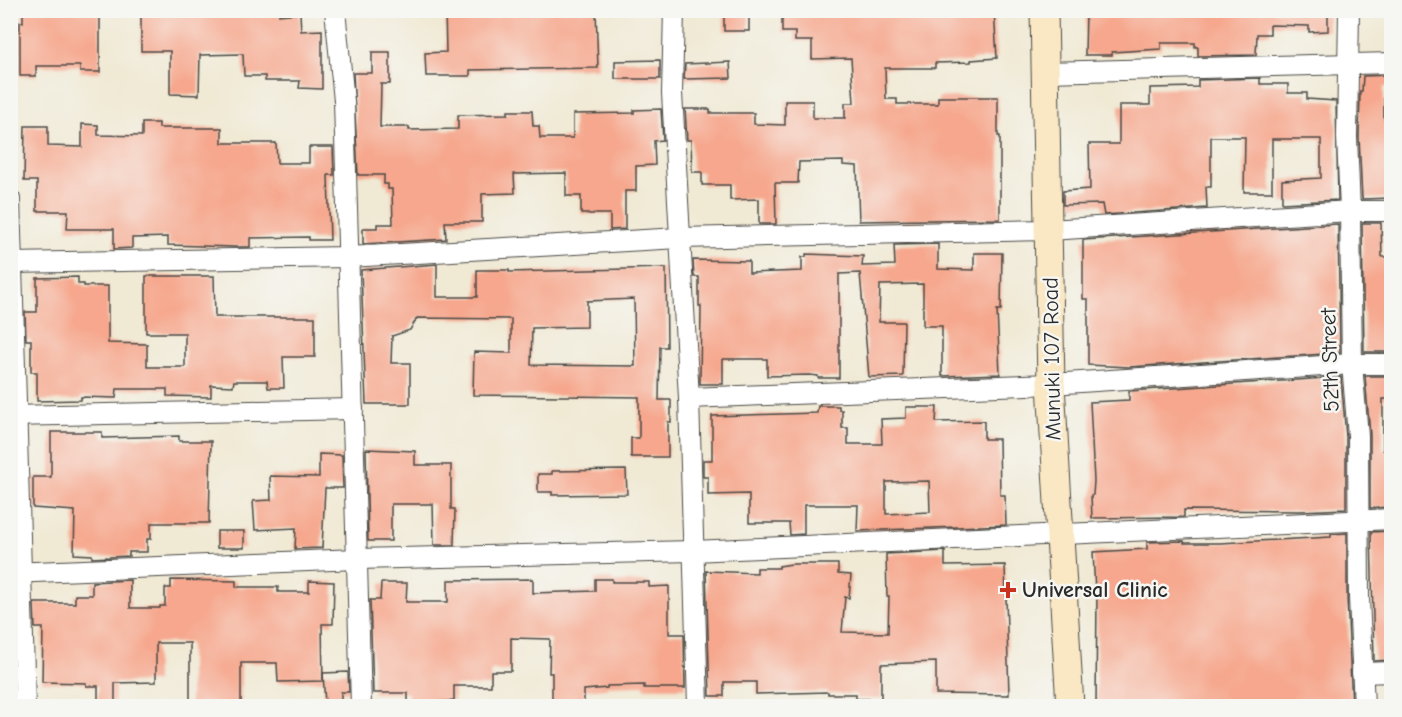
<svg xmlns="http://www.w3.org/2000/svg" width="1402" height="717" font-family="'Comic Neue',sans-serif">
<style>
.building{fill:#f6a78d;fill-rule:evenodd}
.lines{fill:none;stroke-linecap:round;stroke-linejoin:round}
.street-casing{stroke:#494844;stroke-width:22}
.secondary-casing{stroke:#494844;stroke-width:29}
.street{stroke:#fff;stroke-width:20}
.secondary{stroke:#fae7c3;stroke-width:27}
.poi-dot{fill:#c8321e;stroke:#f6f6f2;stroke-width:2}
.labels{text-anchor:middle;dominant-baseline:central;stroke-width:5;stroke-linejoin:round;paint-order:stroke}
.street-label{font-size:22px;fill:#2b2b2b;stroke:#f6f6f2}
.poi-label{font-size:22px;font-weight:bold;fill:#2b2b2b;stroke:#f6f6f2;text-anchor:start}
</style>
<rect width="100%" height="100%" fill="#f6f6f2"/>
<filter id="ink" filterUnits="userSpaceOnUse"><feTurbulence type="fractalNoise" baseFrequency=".0167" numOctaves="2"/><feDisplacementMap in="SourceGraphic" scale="12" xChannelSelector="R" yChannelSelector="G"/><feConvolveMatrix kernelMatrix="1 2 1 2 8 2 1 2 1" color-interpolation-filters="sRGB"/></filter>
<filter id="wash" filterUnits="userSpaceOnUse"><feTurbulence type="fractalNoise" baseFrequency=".008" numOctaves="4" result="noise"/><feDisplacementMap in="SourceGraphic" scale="24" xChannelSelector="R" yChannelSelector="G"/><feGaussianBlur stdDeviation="1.35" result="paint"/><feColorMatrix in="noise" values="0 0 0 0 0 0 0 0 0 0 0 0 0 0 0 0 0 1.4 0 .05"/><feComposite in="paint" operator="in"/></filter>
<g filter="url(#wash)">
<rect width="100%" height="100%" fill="#f0e9d4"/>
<g id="blocks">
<g class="building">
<polygon points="23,10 100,10 100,72 80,72 80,66 36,66 36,76 20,76 20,22 23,22"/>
<polygon points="160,10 279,12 279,15 300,13 301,31 322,30 322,89 299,88 300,81 265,81 265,76 244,76 243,54 200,55 199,95 170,94 170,51 141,51 141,15 160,15"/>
<polygon points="445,10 596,10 598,68 470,70 470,76 426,76 425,53 446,52"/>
<polygon points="782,10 905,11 905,15 940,14 940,10 962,10 962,12 994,10 997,58 971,60 971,62 935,63 935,68 885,68 886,99 897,99 897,104 938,104 938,97 998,97 998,136 1000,136 1000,219 859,221 857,166 843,165 843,161 799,162 798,183 775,183 776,224 759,224 759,199 730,200 730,185 702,185 702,172 692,172 691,140 687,140 685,109 710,109 710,113 754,113 754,124 785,125 785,101 813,101 813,118 845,118 845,103 854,103 851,58 812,59 812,41 795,41 795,32 782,32"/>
<polygon points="1086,10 1225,10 1225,12 1328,10 1328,31 1309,32 1309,26 1270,25 1270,34 1257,34 1256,55 1198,56 1198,47 1195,47 1195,43 1161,43 1161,49 1112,52 1112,55 1085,55"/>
<rect x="724" y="15" width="25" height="16"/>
<polygon points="372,52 390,52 390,84 381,84 380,127 409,127 409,130 458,129 458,115 508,114 508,111 532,111 533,126 539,126 540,138 573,138 573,114 634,113 634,110 661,109 663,140 654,141 655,165 636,166 636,191 625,191 625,229 610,230 610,214 581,214 581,196 566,196 566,173 514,174 515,193 482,194 482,222 445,222 446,239 363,244 363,228 377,228 377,224 393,224 392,189 388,189 388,184 384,184 384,175 358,175 353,73 372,73"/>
<polygon points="660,60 660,79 615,79 615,61"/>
<polygon points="730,62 731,78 684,79 685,64"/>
<polygon points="1392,75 1392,87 1384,87 1384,119 1392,119 1392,198 1362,199 1359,137 1360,91 1362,91 1363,76"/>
<polygon points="1260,78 1260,84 1288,84 1288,93 1307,93 1307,99 1336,101 1338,200 1282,203 1282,180 1321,178 1321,139 1272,139 1272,192 1244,192 1245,137 1211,137 1211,187 1206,187 1207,208 1104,215 1102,204 1063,205 1063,191 1090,189 1089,144 1119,144 1119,105 1150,105 1150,88 1198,87 1198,80"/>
<polygon points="142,123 159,123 159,128 222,128 222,143 276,143 277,163 309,163 309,147 333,147 334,175 328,175 330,240 309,240 309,237 250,238 250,247 235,247 168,245 168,237 132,238 132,248 114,249 114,229 67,229 68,211 37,211 37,181 24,181 25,126 48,126 48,146 82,147 82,124 98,125 98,135 142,136"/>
<polygon points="1362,223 1381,223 1382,257 1390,257 1390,269 1392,269 1392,352 1364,352"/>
<polygon points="1338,224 1340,353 1129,367 1088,365 1088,299 1083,299 1083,240"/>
<polygon points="938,244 938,269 974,270 974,253 1002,253 1001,310 997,310 1000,374 942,376 942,326 923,326 923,284 880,285 879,322 904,322 903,376 869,377 860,273 839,274 839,378 818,378 818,376 809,375 767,376 767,359 723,359 723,384 700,384 701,306 699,306 699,277 694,277 693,260 749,261 749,273 802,271 802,257 806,257 806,254 863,256 862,266 895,265 894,245"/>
<path d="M437 264V297H477V270H509V272L666 268 667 347H660L659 400H671V422H668V457H631V438H639V397L473 395 474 352 511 353V319L417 318 410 330 392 336 391 363H410V404H366L361 270ZM634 299 635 366 531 365 532 328 587 327V301Z"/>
<polygon points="146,276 214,276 215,317 315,317 315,357 283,357 284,388 268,388 267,381 234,381 233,386 211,385 211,397 167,396 167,389 117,389 116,398 81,397 81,400 37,401 37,372 31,372 31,340 26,340 25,312 37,312 37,278 78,277 78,284 84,284 84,286 108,286 108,343 147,344 147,367 185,367 185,333 146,333"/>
<polygon points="1365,376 1392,376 1392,399 1383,399 1383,450 1392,449 1392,507 1370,508 1370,435"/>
<polygon points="1341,377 1346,437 1346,509 1300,511 1184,510 1184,517 1092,518 1091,495 1093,495 1094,481 1090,402 1129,400 1129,391"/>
<path d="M818 406H839V410H842V428H848V444H882L881 419 906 418V407H937L936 422 984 421V439H999L1000 495H1005L1006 525 857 531 858 505H804V534L790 535 789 523H749V494L708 495V477H703V460H712V416L817 413ZM929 481 930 512 886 514V482Z"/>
<polygon points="51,432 102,432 102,438 179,436 179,441 211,441 209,523 151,523 151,539 147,539 147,552 129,552 129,556 92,558 92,555 74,554 75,511 33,508 33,477 51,477"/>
<polygon points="366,449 415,451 415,465 451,465 451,509 455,509 454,545 434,545 433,504 391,504 391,541 368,541"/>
<polygon points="319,454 342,455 343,488 325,488 322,548 295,549 296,528 255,530 253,501 271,500 270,476 319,477"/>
<polygon points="626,470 627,494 552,495 552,492 538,492 538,474 552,474 552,471"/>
<rect x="217" y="531" width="27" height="17"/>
<polygon points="1391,531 1392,660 1374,661 1371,532"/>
<polygon points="1347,533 1347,598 1352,706 1096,706 1097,592 1095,592 1093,552 1147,549 1147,542 1184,541 1184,543 1220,543 1331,537 1331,534"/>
<polygon points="945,551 945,566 1005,565 1009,695 936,694 936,662 881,664 881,699 856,699 856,694 828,694 828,692 756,694 756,682 724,682 724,696 710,696 706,571 757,573 757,568 779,568 779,566 792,564 838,564 838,574 851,575 849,598 845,597 842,632 888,633 889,596 887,596 886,554"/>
<polygon points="533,579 533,593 595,591 595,579 612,579 612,582 649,582 649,587 669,586 669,634 684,634 685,688 644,688 644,685 607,686 607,688 584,690 584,703 552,703 552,673 549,673 550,639 511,638 511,671 491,671 491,686 454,686 454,701 408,703 408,693 373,693 370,600 380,600 381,583 407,583 406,602 448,602 448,580"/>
<polygon points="130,580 130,608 160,608 160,606 165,606 165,588 171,588 171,580 236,581 236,587 278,587 278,592 309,592 309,581 334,582 333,624 322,624 323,681 278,682 277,663 241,663 241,706 190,706 190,643 156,643 156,682 115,683 115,702 98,702 98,686 86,686 86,683 42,682 43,628 35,628 34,603 75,603 75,595 92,595 92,582"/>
<polygon points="348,672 349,692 341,692 341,704 325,704 323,673"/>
</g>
</g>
</g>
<g filter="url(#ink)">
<use href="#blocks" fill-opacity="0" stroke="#494844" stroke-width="1.5"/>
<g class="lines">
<defs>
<g id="street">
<polyline points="335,10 344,101 361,706"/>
<polyline points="674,10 672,93 689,398 698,706"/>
<polyline points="1349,10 1347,137 1350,211 1352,364 1358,436 1359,598 1364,706"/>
<polyline points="1045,72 1392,63"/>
<polyline points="10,199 25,706"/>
<polyline points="10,263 349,257 679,238 1049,230 1350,211 1392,211"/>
<polyline points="689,398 1051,384 1352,364 1392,364"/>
<polyline points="10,416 353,409"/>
<polyline points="10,573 357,559 693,551 1392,519"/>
<polyline points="1362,673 1392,672"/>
</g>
<polyline id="secondary" points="1044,10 1051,384 1070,706"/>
</defs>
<use href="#street" class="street-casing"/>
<use href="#secondary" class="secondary-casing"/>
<use href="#street" class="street"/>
<use href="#secondary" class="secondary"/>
</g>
</g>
<path class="poi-dot" d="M1005 581h6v6h6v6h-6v6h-6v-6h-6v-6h6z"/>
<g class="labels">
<g class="street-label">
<text transform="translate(1052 359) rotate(-91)">Munuki 107 Road</text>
<text transform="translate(1330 360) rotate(-92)">52th Street</text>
</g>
<g class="poi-label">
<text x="1022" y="590">Universal Clinic</text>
</g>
</g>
<rect width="1402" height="717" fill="none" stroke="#f6f6f2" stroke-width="36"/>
</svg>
